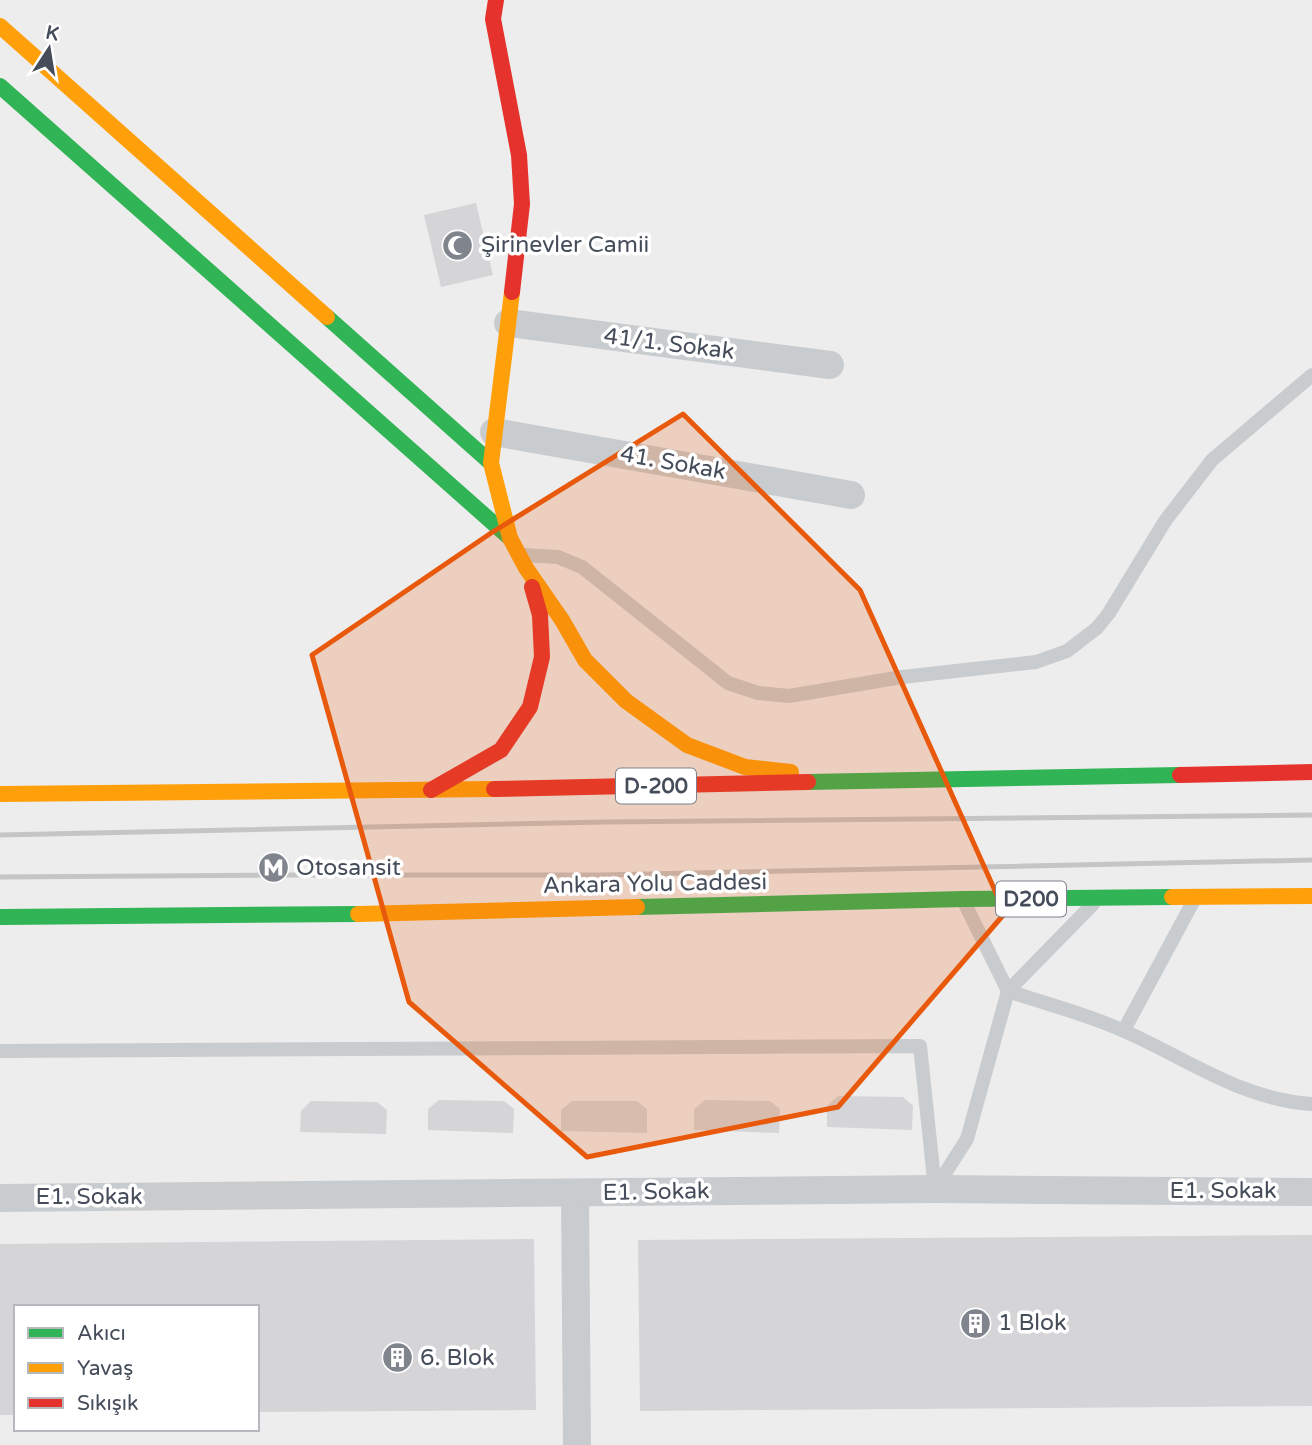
<svg xmlns="http://www.w3.org/2000/svg" width="1312" height="1445" font-family="'Varela Round',sans-serif">
<style>
.building{fill:#d5d5d8}
.lines{fill:none;stroke-linecap:round;stroke-linejoin:round}
.lane{stroke:#c9ccce;stroke-width:14}
.street{stroke:#c9ccce;stroke-width:28}
.fast{stroke:#30b455;stroke-width:16}
.slow{stroke:#ff9f0a;stroke-width:16}
.jam{stroke:#e5322d;stroke-width:16}
.rail{stroke:#c4c5c7;stroke-width:5}
.marked{fill:#e8590c;fill-opacity:0.2;stroke:#e8590c;stroke-width:5;stroke-linejoin:round}
.labels{text-anchor:middle;dominant-baseline:central;stroke-width:7;stroke-linejoin:round;paint-order:stroke}
.shield{fill:#fff;stroke:#7d828c;stroke-width:2}
.shield-label{font-size:21px;font-weight:bold;fill:#454d5a}
.poi-label{font-size:23px;fill:#454d5a;stroke:#fff;text-anchor:start}
.street-label{font-size:23px;fill:#454d5a;stroke:#fff}
</style>
<rect width="100%" height="100%" fill="#eeeded"/>
<g class="building">
<polygon points="476,203 493,275 441,287 424,215"/>
<polygon points="838,1096 903,1097 913,1106 912,1130 827,1127 827,1106"/>
<polygon points="439,1100 504,1101 514,1109 513,1133 428,1130 428,1109"/>
<polygon points="705,1100 770,1101 780,1109 779,1133 694,1130 694,1109"/>
<polygon points="311,1101 377,1102 387,1110 386,1134 300,1132 301,1111"/>
<polygon points="572,1101 637,1101 647,1109 647,1133 561,1131 561,1110"/>
<polygon points="1312,1235 1312,1406 640,1411 638,1240"/>
<polygon points="534,1239 536,1410 257,1412 257,1307 16,1307 16,1415 0,1415 0,1244"/>
</g>
<g class="lines">
<g class="lane">
<polyline points="523,555 558,557 582,567 728,683 758,693 789,696 902,677 1036,662 1067,651 1097,628 1109,613 1165,521 1212,460 1312,375"/>
<path d="M964 902 1008 991C1046 1004 1087 1014 1124 1031 1186 1058 1242 1100 1312 1104"/>
<polyline points="1124,1030 1194,900"/>
<polyline points="0,1051 920,1046 935,1189"/>
<polyline points="935,1189 967,1139 1008,991 1093,904"/>
</g>
<g class="street">
<polyline points="508,323 830,365"/>
<polyline points="494,432 851,495"/>
<polyline points="575,1193 577,1445"/>
<polyline points="0,1198 935,1189 1312,1192"/>
</g>
<g class="fast">
<polyline points="0,86 510,538"/>
<polyline points="327,317 491,463"/>
<polyline points="808,782 1180,775"/>
<polyline points="637,907 963,899 1172,897"/>
<polyline points="0,917 358,914"/>
</g>
<g class="slow">
<polyline points="0,26 327,317"/>
<polyline points="512,292 491,463 510,538 526,568 562,620 585,660 626,701 687,745 745,767 791,772"/>
<polyline points="0,794 494,789"/>
<polyline points="1172,897 1312,896"/>
<polyline points="358,914 637,907"/>
</g>
<g class="jam">
<polyline points="496,0 493,19 519,155 522,204 512,292"/>
<polyline points="1180,775 1312,772"/>
<polyline points="494,789 808,782"/>
<polyline points="431,790 501,750 530,707 542,657 540,615 532,587"/>
</g>
<g class="rail">
<polyline points="0,835 605,822 1312,815"/>
<polyline points="0,877 274,875 600,875 1312,860"/>
</g>
</g>
<path class="marked" d="M683 414 860 590 1005 913 838 1107 587 1157 409 1002 312 655 491 533Z"/>
<defs>
<symbol id="mosque-disc" viewBox="-11 -11 22 22"><circle r="9.5" fill="#80858d" stroke="#fff"/><path d="M3.5-4.9A6 6 0 1 0 3.5 4.9A5 5 0 1 1 3.5-4.9Z" fill="#fff"/></symbol>
<symbol id="metro-disc" viewBox="-11 -11 22 22"><circle r="9.5" fill="#80858d" stroke="#fff"/><path d="M-5.5 5V-5H-3L0 0L3-5H5.5V5H3V-.5L0 4L-3-.5V5Z" fill="#fff"/></symbol>
<symbol id="building-disc" viewBox="-11 -11 22 22"><circle r="9.5" fill="#80858d" stroke="#fff"/><path d="M-4-6H4V6H1V3H-1V6H-4ZM-2.5-4.3h1.7v1.8h-1.7ZM.8-4.3h1.7v1.8H.8ZM-2.5-1h1.7V.8h-1.7ZM.8-1h1.7V.8H.8Z" fill="#fff"/></symbol>
</defs>
<g fill-rule="evenodd">
<use href="#mosque-disc" x="440" y="228" width="35" height="35"/>
<use href="#metro-disc" x="256" y="850" width="35" height="35"/>
<use href="#building-disc" x="958" y="1306" width="35" height="35"/>
<use href="#building-disc" x="380" y="1340" width="35" height="35"/>
</g>
<g class="labels">
<g class="shield">
<rect x="616" y="768.5" width="80" height="35" rx="5"/>
<rect x="996" y="881.5" width="70" height="35" rx="5"/>
</g>
<g class="shield-label">
<text x="656" y="786">D-200</text>
<text x="1031" y="899">D200</text>
</g>
<g class="poi-label">
<text x="481" y="245">Şirinevler Camii</text>
<text x="296" y="868">Otosansit</text>
<text x="998" y="1323">1 Blok</text>
<text x="420" y="1358">6. Blok</text>
</g>
<g class="street-label">
<text transform="translate(669 344) rotate(7)">41/1. Sokak</text>
<text transform="translate(673 463) rotate(10)">41. Sokak</text>
<text transform="translate(655 884) rotate(-1)">Ankara Yolu Caddesi</text>
<text x="1223" y="1191">E1. Sokak</text>
<text transform="translate(656 1192) rotate(-1)">E1. Sokak</text>
<text x="89" y="1197">E1. Sokak</text>
</g>
</g>
<rect x="14" y="1305" width="245" height="126" fill="#ffffff" stroke="#b5b8bd" stroke-width="2"/>
<rect x="28" y="1328" width="35" height="10" fill="#30b455" stroke="#b5b8bd" stroke-width="2"/>
<text x="77" y="1340" font-size="21" fill="#454d5a">Akıcı</text>
<rect x="28" y="1363" width="35" height="10" fill="#ff9f0a" stroke="#b5b8bd" stroke-width="2"/>
<text x="77" y="1375" font-size="21" fill="#454d5a">Yavaş</text>
<rect x="28" y="1398" width="35" height="10" fill="#e5322d" stroke="#b5b8bd" stroke-width="2"/>
<text x="77" y="1410" font-size="21" fill="#454d5a">Sıkışık</text>
<g transform="translate(49 49) rotate(12)" stroke="#ffffff" stroke-width="5" paint-order="stroke">
<path d="M0-5L12 26L0 18L-12 26Z" fill="#454d5a"/>
<text y="-10" font-size="19" font-weight="bold" text-anchor="middle" fill="#454d5a">K</text>
</g>
</svg>
